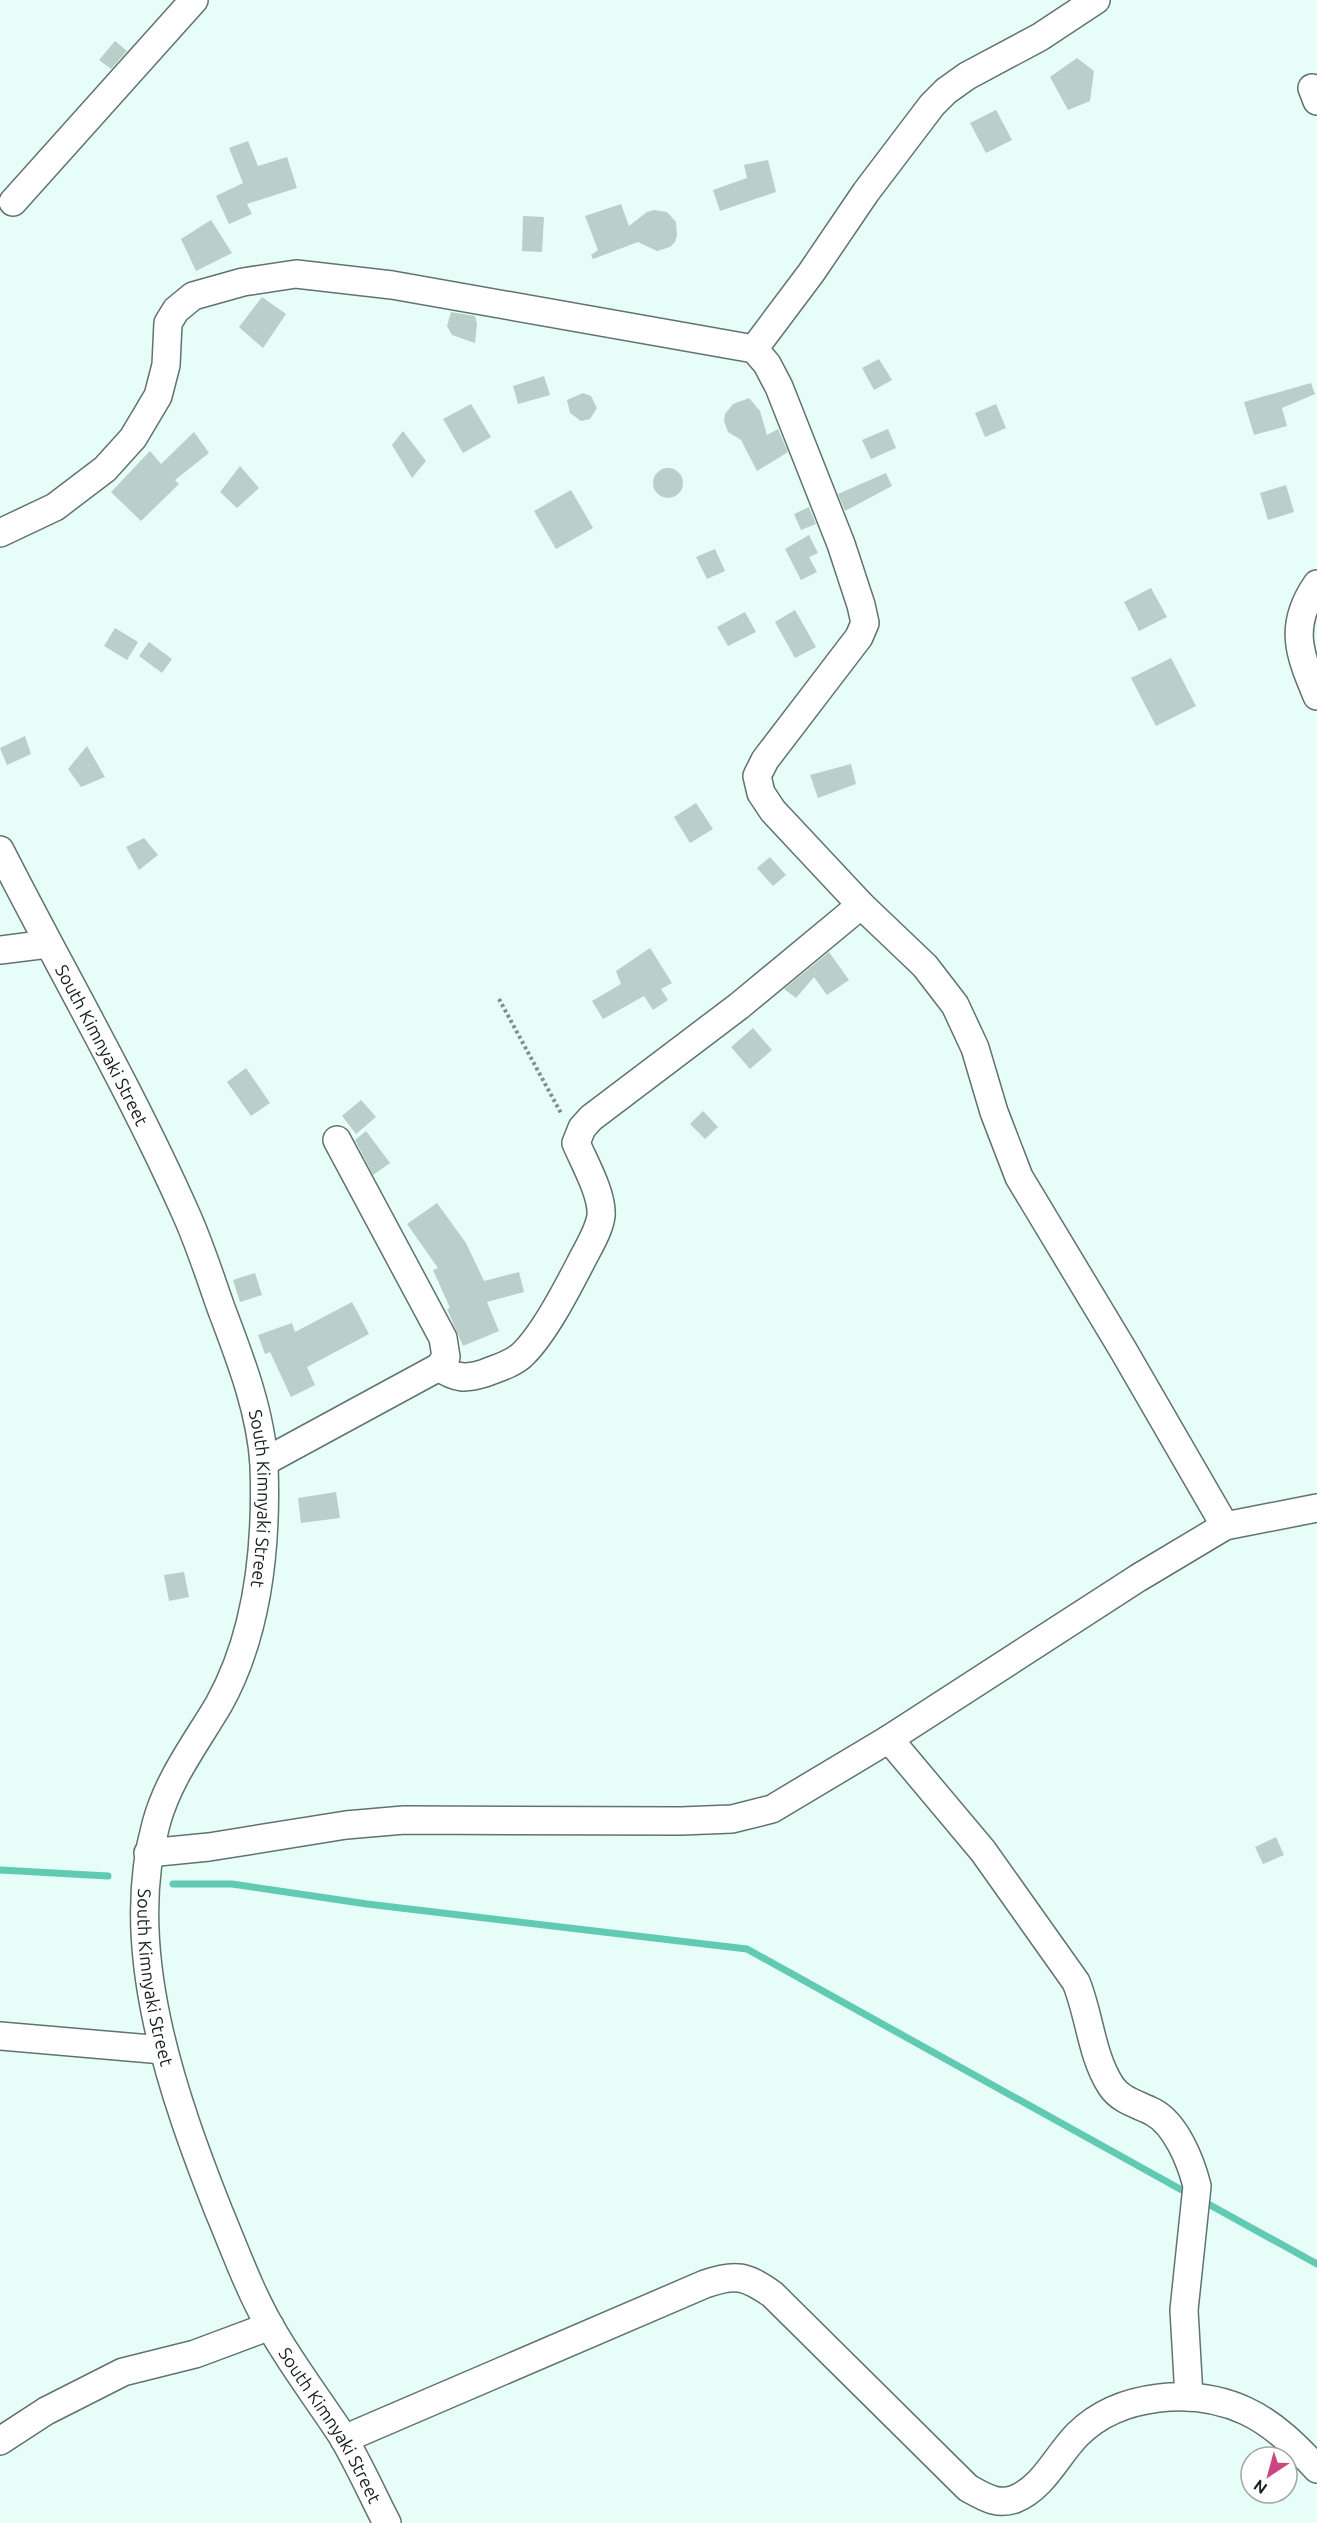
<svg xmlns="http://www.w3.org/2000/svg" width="1317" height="2523" font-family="Ubuntu,sans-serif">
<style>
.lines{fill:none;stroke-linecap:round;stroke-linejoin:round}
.stream{stroke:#61cab3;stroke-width:7}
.building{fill:#bacfc9}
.minor-casing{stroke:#60736e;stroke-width:30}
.path{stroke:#808f8b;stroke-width:4;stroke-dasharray:3 3;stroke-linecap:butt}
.minor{stroke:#fff;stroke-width:27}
.labels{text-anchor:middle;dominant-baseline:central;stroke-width:6;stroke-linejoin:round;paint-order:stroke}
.street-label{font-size:18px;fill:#161e1c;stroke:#fff}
</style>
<rect width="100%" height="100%" fill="#e7fdf7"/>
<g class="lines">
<g class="stream">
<polyline points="0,1870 108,1876"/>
<polyline points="173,1884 232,1884 367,1904 747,1949 1189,2194"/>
<polyline points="1201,2200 1317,2264"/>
</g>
</g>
<g class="building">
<polygon points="115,41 127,51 111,69 99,60"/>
<polygon points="1077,58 1094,71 1090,101 1068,110 1050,77"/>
<polygon points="996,110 1012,140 986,153 970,123"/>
<polygon points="248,141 258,166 287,157 297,188 247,204 252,214 229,224 216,196 243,183 229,148"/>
<polygon points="768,160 776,192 720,211 713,190 747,178 744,165"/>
<polygon points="621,204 629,226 647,212 654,210 667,212 676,222 677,235 675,242 670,247 657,251 638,242 593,259 591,255 598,250 585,216"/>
<polygon points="523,216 544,217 542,252 522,251"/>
<polygon points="211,220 232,253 196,271 181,239"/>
<polygon points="262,297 286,314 263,348 239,327"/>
<polygon points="451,312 475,316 477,324 475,343 452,335 447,326"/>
<polygon points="879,359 892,380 874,390 862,368"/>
<polygon points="544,376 550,395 518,404 513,386"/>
<polygon points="1311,383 1315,394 1282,408 1287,426 1254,435 1244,402"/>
<polygon points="583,393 591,396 597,408 590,419 581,421 570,413 567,400"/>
<polygon points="749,398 760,411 767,435 778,429 788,452 757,471 741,440 728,432 724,421 725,414 733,404"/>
<polygon points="471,404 491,437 463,453 443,419"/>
<polygon points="996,404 1006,428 985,437 975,413"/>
<polygon points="888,429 896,448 871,459 862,440"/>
<polygon points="403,431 426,461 412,478 392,445"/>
<polygon points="194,432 209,453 175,480 179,484 141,521 111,492 150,451 161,464"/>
<polygon points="240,466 259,488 237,508 220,492"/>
<circle cx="668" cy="483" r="15"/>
<polygon points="886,473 892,486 845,511 838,494"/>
<polygon points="1286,485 1294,512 1268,520 1260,493"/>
<polygon points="571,490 593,528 556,549 534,511"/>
<polygon points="809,507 816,524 801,530 794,514"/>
<polygon points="809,535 818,553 809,557 817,572 801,580 785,549"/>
<polygon points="715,549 725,571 707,579 696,557"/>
<polygon points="1151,588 1167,617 1139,631 1124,602"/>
<polygon points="795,610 816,647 795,658 775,622"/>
<polygon points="745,612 756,632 728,646 717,627"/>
<polygon points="115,628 138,642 127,660 104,646"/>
<polygon points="149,642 172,659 162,673 139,656"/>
<polygon points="1171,658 1196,706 1156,726 1131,678"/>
<polygon points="25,736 31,754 7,765 0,748"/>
<polygon points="87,746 105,777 81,787 68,769"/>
<polygon points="851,764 856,784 818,798 810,775"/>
<polygon points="696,803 713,829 690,843 674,817"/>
<polygon points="144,838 158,855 139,870 126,847"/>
<polygon points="770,857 786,875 773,886 757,868"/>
<polygon points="650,948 672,983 661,989 668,1000 653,1010 644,996 603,1019 592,1001 621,984 616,971"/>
<polygon points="829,952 849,980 827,995 814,977 796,998 784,989"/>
<polygon points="753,1028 772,1050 750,1069 731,1047"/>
<polygon points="246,1068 270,1103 251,1116 227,1082"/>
<polygon points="361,1100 376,1117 356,1134 342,1116"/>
<polygon points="703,1111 718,1127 705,1139 690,1124"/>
<polygon points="366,1131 390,1163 373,1175 355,1140"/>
<polygon points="437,1203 466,1243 484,1281 519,1272 524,1292 487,1302 499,1331 463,1346 447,1309 450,1308 433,1270 438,1268 407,1224"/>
<polygon points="255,1273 262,1295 240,1302 233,1280"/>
<polygon points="352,1302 369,1334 307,1367 315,1385 291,1397 270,1352 265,1354 258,1335 292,1323 295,1332"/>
<polygon points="336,1492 340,1518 301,1523 298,1498"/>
<polygon points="184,1572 189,1597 169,1601 164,1575"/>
<polygon points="1276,1837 1284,1855 1263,1864 1255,1847"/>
</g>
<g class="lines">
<defs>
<g id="minor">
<polyline points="1312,88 1317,101"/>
<polyline points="13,202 194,0"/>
<polyline points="754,349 811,273 866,192 932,105 946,91 967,76 1040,37 1096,0"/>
<polyline points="0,533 55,507 105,469 133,438 158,396 166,365 168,323 176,310 193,296 243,282 296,274 392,285 754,349 767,364 779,387 841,544 861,605 865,623 859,637 765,760 757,776 761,793 773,811 861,905 925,966 955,1005 975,1048 994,1112 1019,1177 1122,1348 1225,1526"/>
<path d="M1317 584C1288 626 1299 653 1317 696"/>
<path id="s1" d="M0 850C62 972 131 1090 186 1214 200 1245 210 1277 221 1308 240 1358 261 1412 264 1465 267 1546 259 1632 219 1704 196 1743 168 1779 156 1824 121 1949 173 2096 219 2212 235 2250 250 2292 271 2328 292 2365 318 2399 341 2434 358 2462 372 2494 387 2523"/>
<polyline points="0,950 48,944"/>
<path d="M439 1367C456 1379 466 1379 485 1373 498 1368 512 1364 522 1355 544 1334 567 1289 581 1262 588 1248 599 1231 601 1216 603 1195 584 1162 576 1143L582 1128 591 1118 739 1006 861 905"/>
<polyline points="264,1462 439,1367 446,1357 443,1338 337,1140"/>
<path d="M889 1739 983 1851 1076 1982C1090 2016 1091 2055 1111 2086 1121 2101 1138 2104 1153 2112 1176 2124 1191 2162 1197 2186L1184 2310 1189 2397"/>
<polyline points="148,1853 209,1847 346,1825 404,1820 681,1821 732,1819 772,1809 889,1739 1138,1578 1225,1526 1317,1508"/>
<polyline points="0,2036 163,2050"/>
<path d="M344 2439 705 2284C736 2273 746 2276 772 2294L968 2488C983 2496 997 2506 1015 2499 1044 2487 1057 2455 1078 2434 1120 2393 1194 2387 1246 2411 1274 2424 1297 2447 1317 2469"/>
<polyline points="0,2441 46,2411 123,2372 195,2354 270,2326"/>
</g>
</defs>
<use href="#minor" class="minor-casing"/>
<polyline class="path" points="499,999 562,1115"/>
<use href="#minor" class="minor"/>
</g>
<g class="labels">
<g class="street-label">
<text stroke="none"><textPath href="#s1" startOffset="220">South Kimnyaki Street</textPath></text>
<text stroke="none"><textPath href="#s1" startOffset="706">South Kimnyaki Street</textPath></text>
<text stroke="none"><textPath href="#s1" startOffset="1210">South Kimnyaki Street</textPath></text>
<text stroke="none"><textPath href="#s1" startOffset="1696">South Kimnyaki Street</textPath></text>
</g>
</g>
<g transform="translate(1269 2475) rotate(216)"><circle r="28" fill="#ffffff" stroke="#a2a5a4" stroke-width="1.5"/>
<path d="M0-4.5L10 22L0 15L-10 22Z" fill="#cd4480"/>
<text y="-9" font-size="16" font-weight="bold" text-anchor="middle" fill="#161e1c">N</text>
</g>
</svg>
